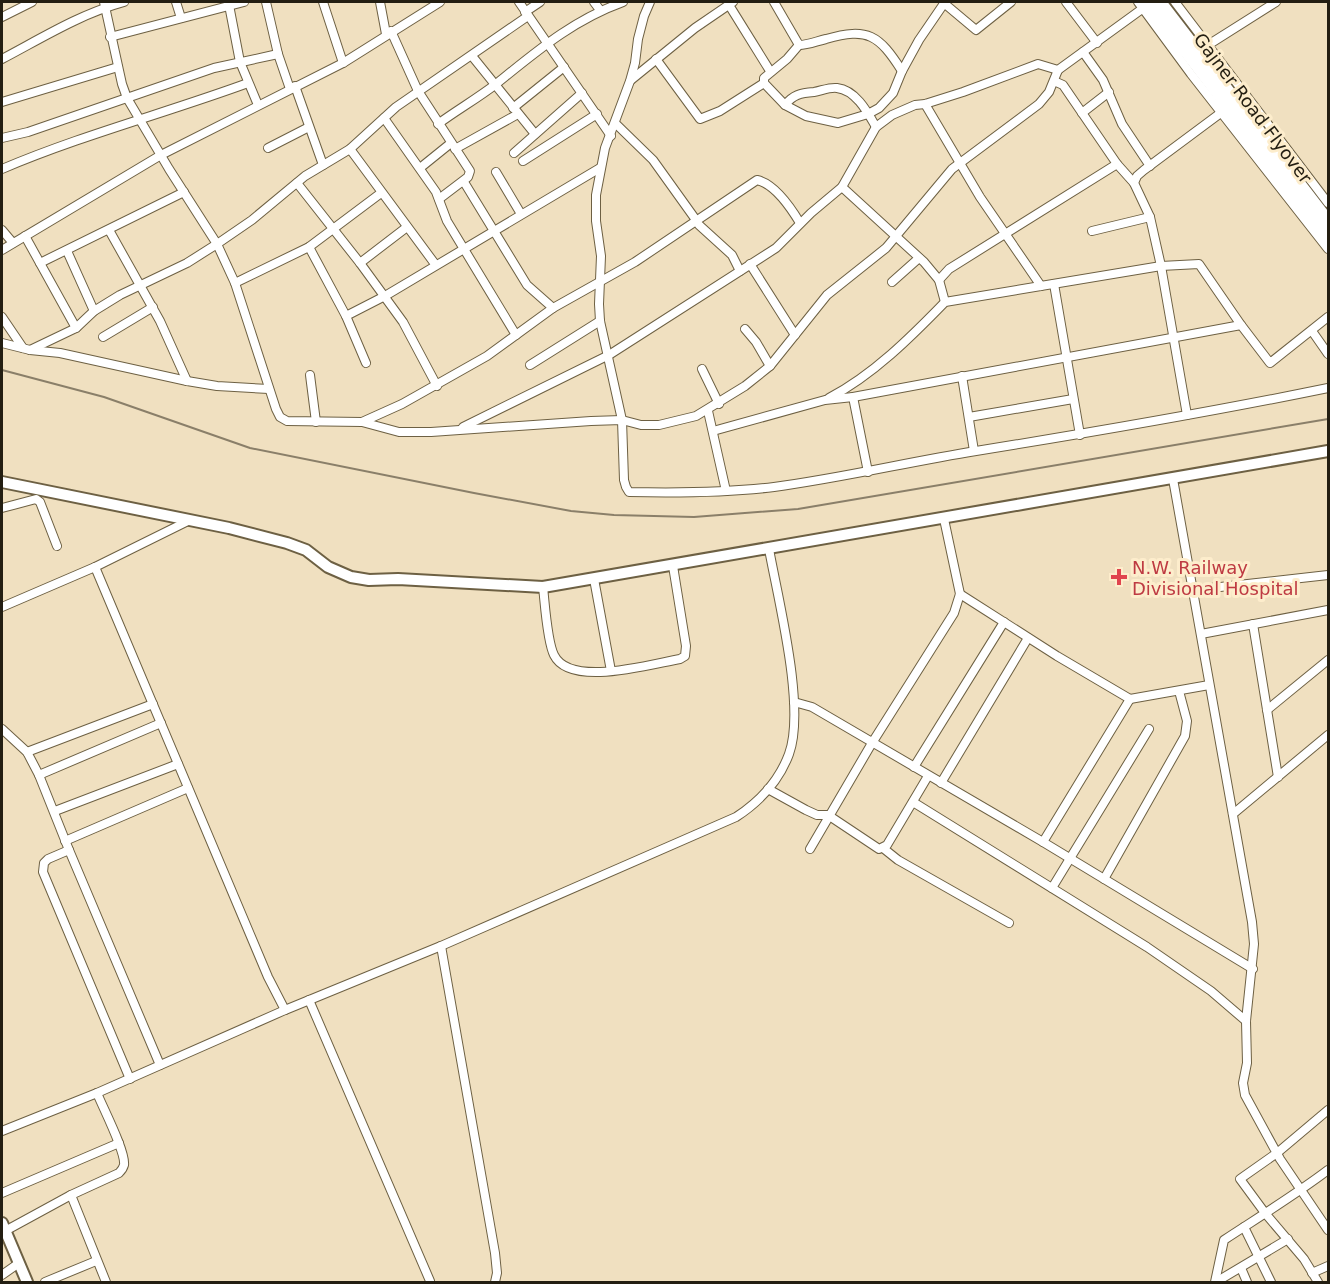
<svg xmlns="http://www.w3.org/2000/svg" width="1330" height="1284" font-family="'DejaVu Sans',sans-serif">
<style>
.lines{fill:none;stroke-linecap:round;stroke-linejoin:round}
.street-casing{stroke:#6d6043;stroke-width:10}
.secondary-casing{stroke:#6d6043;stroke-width:14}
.primary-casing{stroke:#6d6043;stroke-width:15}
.street{stroke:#fff;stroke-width:8}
.secondary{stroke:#fff;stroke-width:10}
.primary{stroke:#fff;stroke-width:12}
.rail{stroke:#8a7f69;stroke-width:2}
.health-dot{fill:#e0444e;stroke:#fdedcc;stroke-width:2}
.labels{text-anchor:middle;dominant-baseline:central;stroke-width:6;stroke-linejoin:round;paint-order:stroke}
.street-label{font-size:18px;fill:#231e12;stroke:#fdedcc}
.health-label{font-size:18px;fill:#be3a42;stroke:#fdedcc;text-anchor:start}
</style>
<rect width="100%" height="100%" fill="#f0e0c0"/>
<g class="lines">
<defs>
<g id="street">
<path d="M104 2 122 84 127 98 169 169 217 244 235 283 276 409 280 417 287 421 362 422 402 404 487 356 553 308 635 262 757 180C775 184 791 208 800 223"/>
<polyline points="176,2 181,18"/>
<polyline points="266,2 278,54 290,89"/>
<polyline points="323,2 343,63"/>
<polyline points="380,2 386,34"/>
<polyline points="519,2 611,136"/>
<polyline points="594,2 600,10"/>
<path d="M650 2 644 16 638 39 635 63 630 81 605 148 596 195V221L601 256 599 304 600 321 622 420 624 480 626 487 629 492C678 493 726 493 774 487 842 478 908 462 976 451 1094 432 1211 412 1328 388"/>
<path d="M774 2 799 45C808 45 817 41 826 39 868 27 879 35 902 71"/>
<polyline points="1066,2 1097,43"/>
<polyline points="1138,2 1191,74 1328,249"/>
<polyline points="1175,2 1328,203"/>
<polyline points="945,4 976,30 1011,2"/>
<polyline points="229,5 240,62 258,105"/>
<polyline points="729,5 770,71"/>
<polyline points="525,12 540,2"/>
<polyline points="2,17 32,2"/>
<polyline points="391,31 418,91 470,171 468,177 439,199"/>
<polyline points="110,37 244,2"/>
<polyline points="799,45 787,59 764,78 764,83 785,105 806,116 838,123 868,114 879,108 893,93 902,71 919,40 945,2"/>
<polyline points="1208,45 1276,2"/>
<polyline points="1083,52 1103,80 1122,124 1150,166"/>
<polyline points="472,56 535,134"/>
<path d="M2 59C42 38 80 14 124 2"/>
<polyline points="656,59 700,119 720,111 764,83"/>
<polyline points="631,80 695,28 733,2"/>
<polyline points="1054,81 1063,85 1117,164 1134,183"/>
<polyline points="295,86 323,165"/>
<polyline points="2,102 118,67"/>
<polyline points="925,104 980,197 1041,286"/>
<path d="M785 105C793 95 800 93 814 92 821 91 829 87 837 88 856 90 868 113 876 127"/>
<polyline points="513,108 564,67"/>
<polyline points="1082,113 1109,92"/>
<polyline points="384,118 436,192 447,221 516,335"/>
<polyline points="615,123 653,160 696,220"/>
<path d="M438 124C457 110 478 98 496 84 537 51 573 20 623 2"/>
<polyline points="2,138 28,132 214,68 278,54"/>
<polyline points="268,148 309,127"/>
<polyline points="350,149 435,264"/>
<polyline points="455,149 518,114"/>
<polyline points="514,153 582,93"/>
<polyline points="523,161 597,114"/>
<polyline points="420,168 451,143"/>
<path d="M2 169C82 135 166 113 248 83"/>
<polyline points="496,172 521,214"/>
<polyline points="464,182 527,285 553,308"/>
<polyline points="297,183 360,263 403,322 437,386"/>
<polyline points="842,187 924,262 939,280 945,302"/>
<polyline points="699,225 732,255 740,271"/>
<polyline points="2,230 13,243"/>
<polyline points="109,230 160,321 187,381"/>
<polyline points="1092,231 1150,217"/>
<polyline points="25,236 76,328"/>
<polyline points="309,247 346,316 366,363"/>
<polyline points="2,250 161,155 343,63 440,2"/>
<polyline points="67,251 94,311"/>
<polyline points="40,263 184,192"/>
<polyline points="360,263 407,227"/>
<polyline points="750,264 795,335"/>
<polyline points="939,280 949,269 1117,164"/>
<polyline points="892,282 919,258"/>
<polyline points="235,283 309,247 381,193"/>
<polyline points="1054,284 1080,435"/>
<polyline points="346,316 385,296 600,168"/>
<polyline points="2,317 23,348"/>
<polyline points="745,329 756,342 770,366"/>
<polyline points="1312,331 1328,354"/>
<polyline points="103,337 153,307"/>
<polyline points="2,343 30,350 60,353 187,381 217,386 269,389"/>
<polyline points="30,350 76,328 94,311 120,295 187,263 217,244 252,220 305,176 350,149 396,107 528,16"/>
<polyline points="530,365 600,321"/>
<polyline points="702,369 719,404"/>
<polyline points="310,375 316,422"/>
<polyline points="962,376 974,451"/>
<polyline points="853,397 868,472"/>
<path d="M829 398C873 375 911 337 945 302L1161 266 1199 264 1241 325"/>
<polyline points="708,411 726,491"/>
<polyline points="1187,415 1161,266 1150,217 1134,183 1137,176 1144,170 1222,112"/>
<polyline points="969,417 1073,399"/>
<polyline points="362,422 399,432 431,432 591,421 622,420 641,425 659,425 696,416 745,386 770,366 827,295 886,248 952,169 1039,104 1049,92 1058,70"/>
<polyline points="463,427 609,355 776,248 811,213 842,187 876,127 892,115 915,105 925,104 963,92 1038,64 1058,70 1142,9"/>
<polyline points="713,431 825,400 853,397 1241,325 1270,363 1328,317"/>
<polyline points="1173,479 1252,922 1254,944 1246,1021 1247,1063 1243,1083 1245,1095 1280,1159 1328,1230"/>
<polyline points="2,508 36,499 40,502 57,546"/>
<polyline points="95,567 268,977 285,1010"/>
<polyline points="594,579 611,671"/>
<path d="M543 587C545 604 547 641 554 655 570 688 651 664 680 659L685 656 686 646 673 566"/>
<polyline points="1193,590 1328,575"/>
<polyline points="960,594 1057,656 1130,699 1043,842"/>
<polyline points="2,607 95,567 188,521"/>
<polyline points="1253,624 1278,777"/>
<polyline points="1201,634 1328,610"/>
<polyline points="1130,699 1209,685"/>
<polyline points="794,702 812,707 1043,842 1253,969"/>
<polyline points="1267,710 1328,660"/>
<polyline points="2,729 27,752 39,775 69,850 160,1065"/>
<polyline points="27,752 153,704"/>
<polyline points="914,767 1004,622"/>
<polyline points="39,775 161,723"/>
<polyline points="941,783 1028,638"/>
<polyline points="768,789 806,810 817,815 828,815 879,849 887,845 928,776"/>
<polyline points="913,802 1147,947 1211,991 1246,1021"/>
<polyline points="55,811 178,764"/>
<polyline points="1233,814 1328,735"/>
<polyline points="65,841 188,788"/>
<polyline points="883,848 898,860 1009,923"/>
<polyline points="810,849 872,743 954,613 960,594 944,519"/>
<polyline points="69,850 48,859 44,863 43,872 130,1079"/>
<polyline points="1104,879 1185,736 1187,721 1179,691"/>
<polyline points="1052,888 1149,729"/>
<polyline points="441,946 495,1253 497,1273 495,1282"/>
<polyline points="309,1000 430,1281"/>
<path d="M97 1093C103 1108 126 1152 124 1165 123 1169 122 1170 119 1173L71 1195 106 1282"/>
<path d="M2 1131 97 1093 285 1010 441 946 736 817C759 802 779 781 789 754 806 708 778 599 769 549"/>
<polyline points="2,1193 119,1143"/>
<polyline points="1244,1227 1271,1282"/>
<polyline points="5,1231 71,1195"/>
<polyline points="1241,1268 1247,1282"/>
<polyline points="1312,1273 1328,1266"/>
<polyline points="2,1275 19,1263"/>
<polyline points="45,1282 96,1261"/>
<path d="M1215 1282 1224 1240C1259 1217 1295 1195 1328 1170"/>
<polyline points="1216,1282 1288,1239"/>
<polyline points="1318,1282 1304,1259 1265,1213 1240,1179 1277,1153 1328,1110"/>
</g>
<g id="secondary">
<polyline points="2,482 229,528 287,543 306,550 328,567 351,577 369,580 398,579 543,587 1328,451"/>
<polyline points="2,1223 27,1282"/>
</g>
<g id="primary">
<polyline points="1148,2 1328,237"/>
<polyline points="1160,2 1328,221"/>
</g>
</defs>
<use href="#street" class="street-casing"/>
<use href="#secondary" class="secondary-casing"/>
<use href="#primary" class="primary-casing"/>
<use href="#street" class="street"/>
<use href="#secondary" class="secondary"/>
<use href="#primary" class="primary"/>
<polyline class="rail" points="2,370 104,397 250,448 474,493 571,511 614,515 694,517 798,509 1328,419"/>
</g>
<path class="health-dot" d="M1116 568h6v6h6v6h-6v6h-6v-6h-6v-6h6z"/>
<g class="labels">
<g class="street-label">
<text transform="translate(1253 108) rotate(53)">Gajner Road Flyover</text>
</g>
<g class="health-label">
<text x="1132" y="567">N.W. Railway<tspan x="1132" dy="21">Divisional Hospital</tspan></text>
</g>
</g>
<rect width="1330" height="1284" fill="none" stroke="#231e12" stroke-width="6"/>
</svg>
